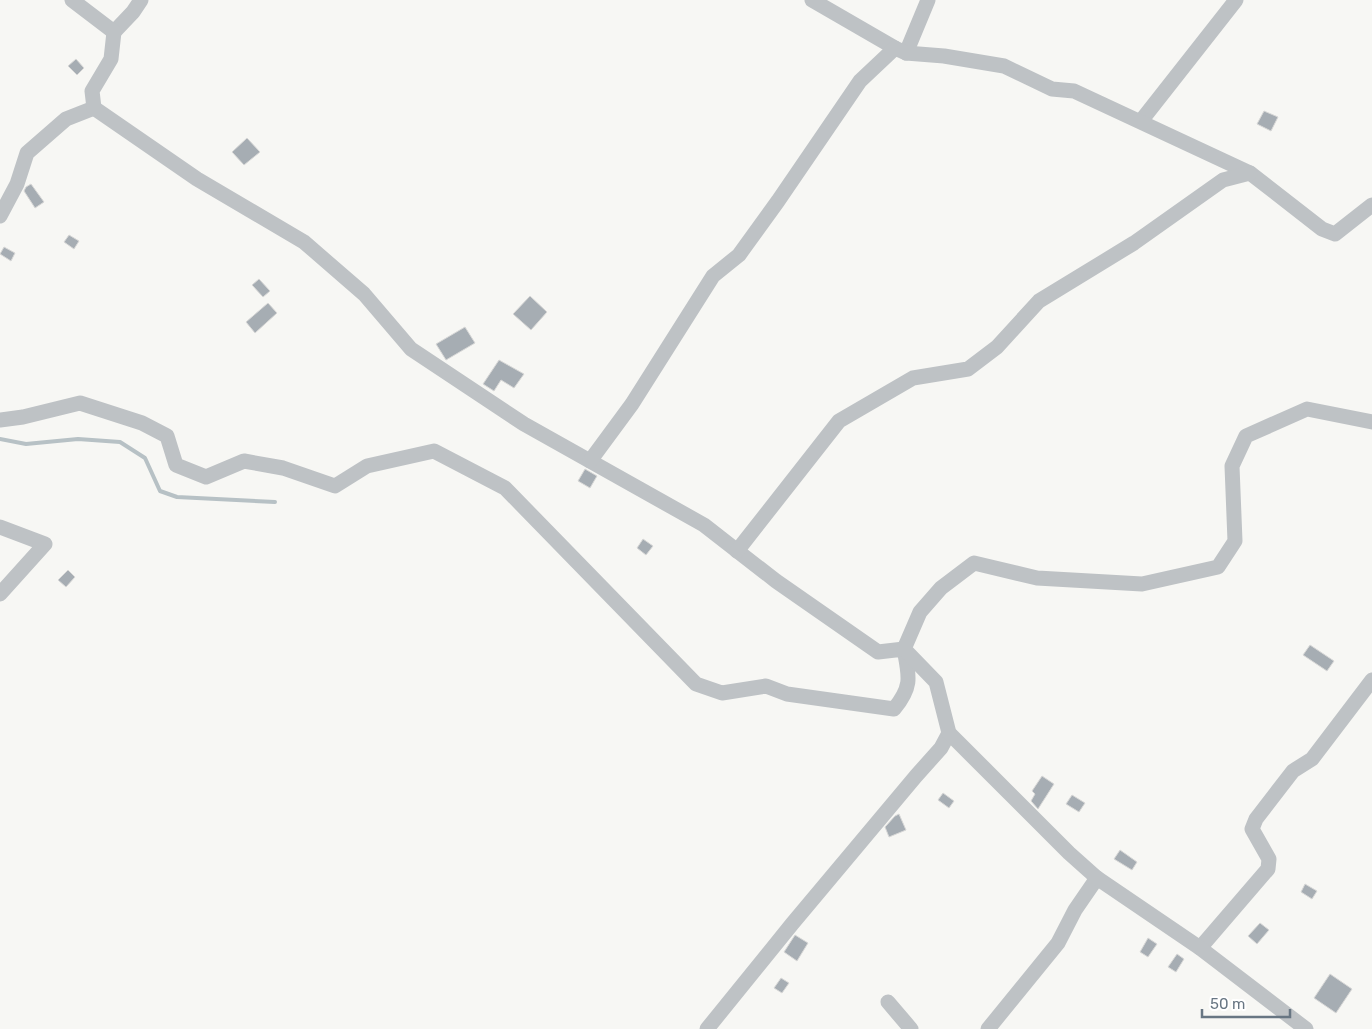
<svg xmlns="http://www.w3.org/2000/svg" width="1372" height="1029" font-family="Rubik,sans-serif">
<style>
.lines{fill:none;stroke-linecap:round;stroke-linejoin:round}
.stream{stroke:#b7c1c5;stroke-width:4}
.building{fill:#a6adb3;stroke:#d8d8d7}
.minor{stroke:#bec2c5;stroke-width:15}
</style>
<rect width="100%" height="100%" fill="#f7f7f4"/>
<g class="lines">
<polyline class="stream" points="0,439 26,444 78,439 120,442 145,458 160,491 177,497 275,502"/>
</g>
<g class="building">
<polygon points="76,59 84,68 77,75 68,66"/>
<polygon points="1264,111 1278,117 1271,131 1257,124"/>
<polygon points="247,138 260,152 244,165 232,152"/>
<polygon points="31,184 44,202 35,208 24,191 26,187"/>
<polygon points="69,235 79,241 74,249 64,242"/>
<polygon points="4,247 15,253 11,261 0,254"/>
<polygon points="259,279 270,291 263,297 252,285"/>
<polygon points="530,296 547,312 531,330 513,314"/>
<polygon points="268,303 277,313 255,333 246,322"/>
<polygon points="465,327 475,343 446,360 436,344"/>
<polygon points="499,360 524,374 514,388 501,380 494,391 483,384"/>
<polygon points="585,469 597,476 590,488 578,481"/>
<polygon points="643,539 653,546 646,555 637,548"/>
<polygon points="68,570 75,577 66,587 58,580"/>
<polygon points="1310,645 1334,661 1327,671 1303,655"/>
<polygon points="1042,776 1054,784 1038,809 1031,801 1035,794 1032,791"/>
<polygon points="943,793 954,801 949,808 938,800"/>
<polygon points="1072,795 1085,803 1079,812 1066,804"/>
<polygon points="899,814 906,830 889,837 885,827 895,816"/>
<polygon points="1120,850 1137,862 1132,870 1114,859"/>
<polygon points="1305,884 1317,891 1312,899 1301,892"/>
<polygon points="1260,923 1269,930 1257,944 1248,936"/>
<polygon points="795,935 808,943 797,961 784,952"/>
<polygon points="1148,938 1157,944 1148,957 1140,952"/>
<polygon points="1177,954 1184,959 1176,972 1168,967"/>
<polygon points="1330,974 1352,989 1336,1013 1314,998"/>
<polygon points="781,978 789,983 782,993 774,988"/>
</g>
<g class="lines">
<g class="minor">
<polyline points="812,0 895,48"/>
<polyline points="114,32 133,12 141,0"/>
<polyline points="906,53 928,0"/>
<polyline points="1141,121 1236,0"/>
<polyline points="0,216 17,184 27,153 66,119 94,108"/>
<path d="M0 420 23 417 80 403 142 423 167 436 176 465 206 477 244 461 283 468 335 486 367 466 434 451 505 488 696 684 722 693 766 686 787 694 894 709C913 686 909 676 904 649L878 652 776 581 704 525 524 424 411 349 364 294 304 242 197 179 94 108 92 91 111 59 114 32 72 0"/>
<polyline points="590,461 632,404 713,276 739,255 778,201 860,81 895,48 906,53 944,56 1004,66 1052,89 1074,91 1250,173 1322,229 1335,234 1372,205"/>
<polyline points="0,527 45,544 0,594"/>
<polyline points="737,551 839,421 913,378 968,369 997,347 1039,301 1134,243 1223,180 1250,173"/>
<polyline points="1200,948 1268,869 1269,859 1252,829 1256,819 1293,771 1312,759 1372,680"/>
<polyline points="888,1002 911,1029"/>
<polyline points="707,1029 792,924 916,776 941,748 949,733"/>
<polyline points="988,1029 1058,943 1075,910 1097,878"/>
<polyline points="1306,1029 1200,948 1097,878 1069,853 949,733 936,682 904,649 920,612 941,588 974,563 1037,578 1142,584 1218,567 1235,541 1232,466 1246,436 1307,409 1372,422"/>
</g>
</g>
<path d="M1202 1009v8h88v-8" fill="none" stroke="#687683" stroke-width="2.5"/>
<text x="1210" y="1009" font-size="15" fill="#687683" stroke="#ffffff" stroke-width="4" paint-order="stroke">50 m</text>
</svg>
